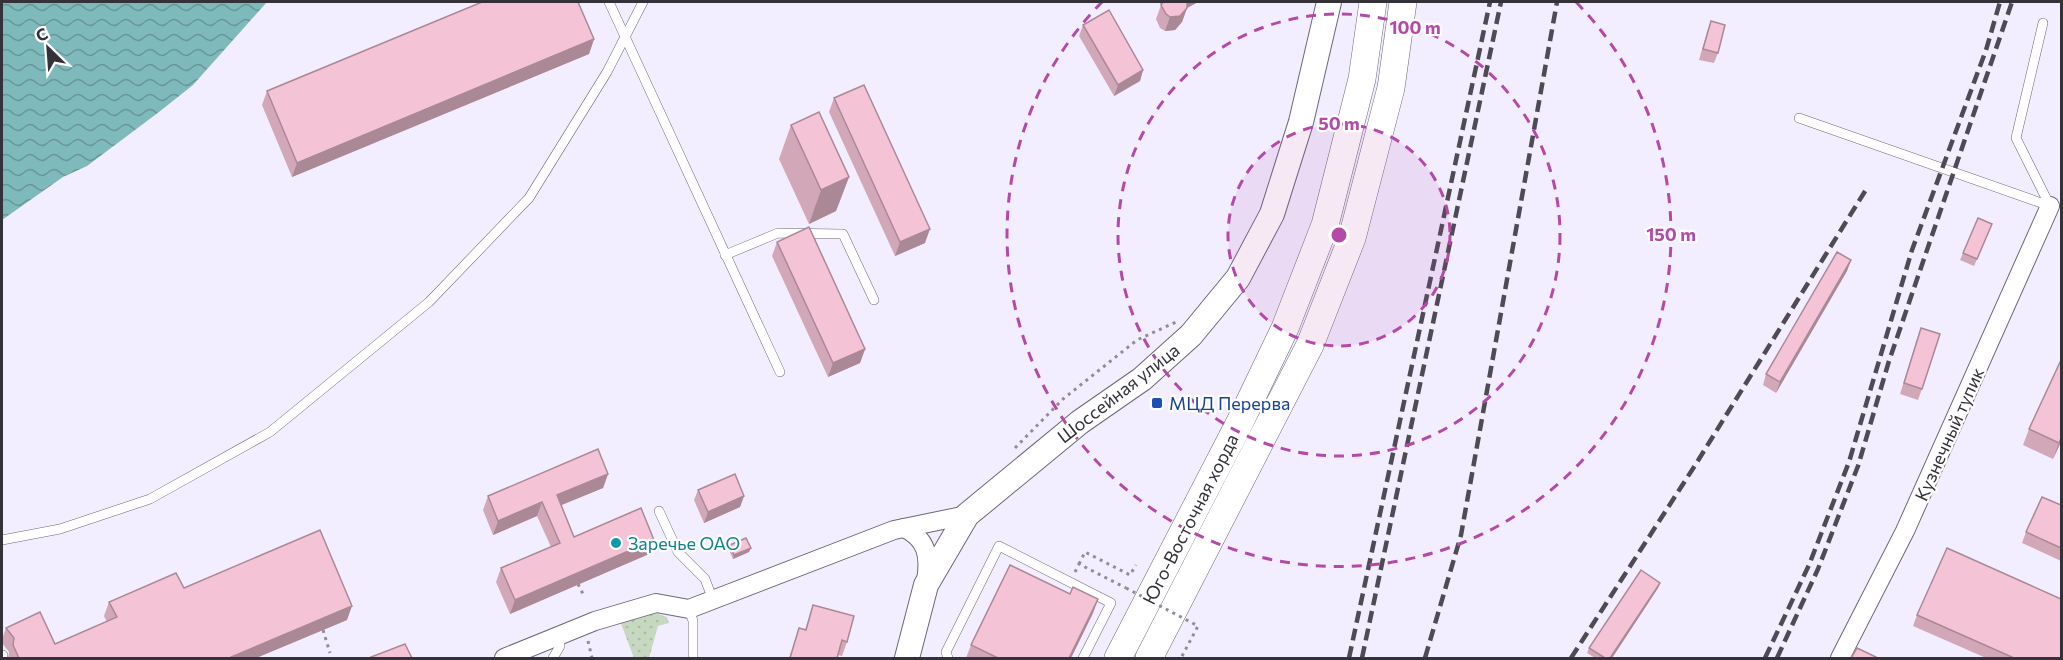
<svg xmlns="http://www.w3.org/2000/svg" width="2063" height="660" font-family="Commissioner,sans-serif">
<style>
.grass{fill:url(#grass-dots)}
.water{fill:url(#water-waves)}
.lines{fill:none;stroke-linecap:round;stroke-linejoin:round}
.lane-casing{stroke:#6c6779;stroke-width:10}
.street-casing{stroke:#6c6779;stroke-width:20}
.secondary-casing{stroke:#6c6779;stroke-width:26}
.primary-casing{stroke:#6c6779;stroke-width:28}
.path{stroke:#908c98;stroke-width:3;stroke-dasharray:3 4.5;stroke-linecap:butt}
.lane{stroke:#fff;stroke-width:9}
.street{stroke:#fff;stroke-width:18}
.secondary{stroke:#fff;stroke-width:24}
.primary{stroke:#fff;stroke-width:27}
.rail{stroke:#4f4b55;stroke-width:4.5;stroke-dasharray:12 6;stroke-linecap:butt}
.path-bridge{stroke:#908c98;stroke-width:3;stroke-dasharray:3 4.5;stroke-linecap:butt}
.wall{fill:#d2a8b8}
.shaded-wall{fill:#ab8896}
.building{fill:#f4c3d6;stroke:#ab8896;stroke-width:1.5}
.ring{fill:none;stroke:#b549a8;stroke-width:3;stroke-dasharray:10 8}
.transit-dot{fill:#1a4fb4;stroke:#fefefe;stroke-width:2}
.culture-dot{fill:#0f9aa8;stroke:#fefefe;stroke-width:2}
.labels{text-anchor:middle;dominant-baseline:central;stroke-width:4.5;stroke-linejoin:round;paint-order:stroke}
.street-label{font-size:18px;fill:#343139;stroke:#fefefe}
.transit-label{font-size:18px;fill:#164399;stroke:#fefefe;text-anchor:start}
.culture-label{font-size:18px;fill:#0d838f;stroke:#fefefe;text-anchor:start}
.centre{fill:#b549a8;stroke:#fefefe;stroke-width:3}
.ring-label{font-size:18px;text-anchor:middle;font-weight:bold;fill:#b549a8;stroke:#fefefe;stroke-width:4.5;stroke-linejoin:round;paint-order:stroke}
</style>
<defs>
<pattern id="grass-dots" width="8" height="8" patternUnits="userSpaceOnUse" patternTransform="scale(1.5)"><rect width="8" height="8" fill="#c6d9c0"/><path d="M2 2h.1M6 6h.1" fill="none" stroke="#abbba6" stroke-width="1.8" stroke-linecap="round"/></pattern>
<pattern id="water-waves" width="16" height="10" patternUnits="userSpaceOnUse" patternTransform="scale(1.5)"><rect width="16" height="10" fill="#7eb9bb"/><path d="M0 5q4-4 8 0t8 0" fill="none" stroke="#689799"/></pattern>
</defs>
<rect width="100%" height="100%" fill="#f3eeff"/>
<polygon class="grass" points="652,612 667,617 669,623 658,626 649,658 634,658 620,621"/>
<polygon class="water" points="2,2 267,2 193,85 159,112 87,166 63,177 2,220"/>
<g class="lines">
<defs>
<g id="lane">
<polyline points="609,2 780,372"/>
<polyline points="2043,23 2016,138 2050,206"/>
<polyline points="1799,118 2050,206"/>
<polyline points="725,255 778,233 843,234 874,300"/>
<polyline points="659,511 678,552 705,579 713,600"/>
<polyline points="2,540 60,529 150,499 270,432 429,302 529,198 607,72 643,2"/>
<polyline points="689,609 693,621 693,658"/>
<polyline points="2,655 3,655"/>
<polyline points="553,658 560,646 558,636"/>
<polyline points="948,658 946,652 999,546 1111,603 1083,658"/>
</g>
<g id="street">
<path d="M904 528C927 539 930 556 926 581"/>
<polyline points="504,658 595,621 656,603 689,609 894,530 967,515"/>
<polyline points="1840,658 1905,531 2050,206"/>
</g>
<polyline id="secondary" points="907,658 926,585 967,515 1080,422 1142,379 1191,335 1238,278 1272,214 1301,122 1329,2"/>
<g id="primary">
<polyline points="1118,658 1239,424 1285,328 1325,225 1362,79 1373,2"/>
<polyline points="1149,658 1310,345 1352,238 1391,88 1403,2"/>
</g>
</defs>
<use href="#lane" class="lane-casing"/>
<use href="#street" class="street-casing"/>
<use href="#secondary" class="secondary-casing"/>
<use href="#primary" class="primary-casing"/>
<g class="path">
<polyline points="1015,448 1063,399 1137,340 1176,322"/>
<polyline points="1079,564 1085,552 1130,575 1136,565"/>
<polyline points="1075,572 1079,564 1126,588"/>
<polyline points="578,584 584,596"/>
<polyline points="323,630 330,653"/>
<polyline points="588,641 592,658"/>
</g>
<use href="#lane" class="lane"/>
<use href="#street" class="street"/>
<use href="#secondary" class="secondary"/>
<use href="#primary" class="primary"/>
<g class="rail">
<polyline points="1349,658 1490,2"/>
<polyline points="1362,658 1501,2"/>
<polyline points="1425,658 1461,535 1557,2"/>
<polyline points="1571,658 1694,467 1867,188"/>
<polyline points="1765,658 1809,565 1849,462 1912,250 1986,50 2000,2"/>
<polyline points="1777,658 1818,569 1858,466 1889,361 2012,2"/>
</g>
<polyline class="path-bridge" points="1126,588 1198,626 1181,658"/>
</g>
<g class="wall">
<polygon points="1159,2 1198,2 1187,8 1182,22 1175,30 1165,31 1160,28 1156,19 1161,5"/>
<polygon points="1711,21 1718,53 1714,63 1699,60 1707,32"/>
<polygon points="1083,25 1143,70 1140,81 1114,96 1079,36"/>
<polygon points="594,39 589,54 292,177 262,105 267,91"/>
<polygon points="834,98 925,243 895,256 829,112"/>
<polygon points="791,125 849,177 836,211 809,224 779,159"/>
<polygon points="1992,224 1974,266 1960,260 1963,253"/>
<polygon points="777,242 865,349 860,363 828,377 772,256"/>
<polygon points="1851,260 1847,271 1776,393 1763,385 1766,374"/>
<polygon points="1917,339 1922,389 1918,400 1900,394"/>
<polygon points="2029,429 2061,442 2053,459 2023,445"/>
<polygon points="608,474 603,488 561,505 574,537 649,554 510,614 496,582 501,568 551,547 537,516 493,535 483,510 488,496"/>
<polygon points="698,490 744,496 740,507 704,523 694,500"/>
<polygon points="2061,505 2061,561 2022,543 2026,532"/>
<polygon points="730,545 751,548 749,552 733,559 728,548"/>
<polygon points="1660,583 1658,588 1612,658 1595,658 1587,653 1589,648"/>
<polygon points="184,588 347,620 256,658 8,658 9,652 2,643 2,639 6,628 55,644 107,622 104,616 109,602"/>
<polygon points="1070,594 1098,599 1093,613 1071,658 966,658 971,645"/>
<polygon points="813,605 847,642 842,656 838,655 837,658 789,658 799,628 805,630"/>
<polygon points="1917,615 2061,658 1986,658 1913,626"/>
</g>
<g class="shaded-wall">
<polygon points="1186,2 1198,2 1187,8 1182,22 1175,30 1165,31 1170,17"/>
<polygon points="594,39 589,54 292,177 297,163"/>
<polygon points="1143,70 1140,81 1114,96 1118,85"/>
<polygon points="849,177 836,211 809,224 821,190"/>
<polygon points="930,229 925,243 895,256 900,242"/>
<polygon points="1851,260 1847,271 1776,393 1780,382"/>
<polygon points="865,349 860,363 828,377 833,363"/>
<polygon points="2061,438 2061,442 2053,459 2059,443"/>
<polygon points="608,474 603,488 552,509 557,495"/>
<polygon points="744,496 740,507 704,523 708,512"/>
<polygon points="542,502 537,516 493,535 498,521"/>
<polygon points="654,540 649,554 510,614 515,600"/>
<polygon points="751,548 749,552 733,559 734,555"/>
<polygon points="1660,583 1658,588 1612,658 1610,658"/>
<polygon points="1098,599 1093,613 1071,658 1069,658"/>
<polygon points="352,606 347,620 256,658 229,658"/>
</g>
<g class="building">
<polygon points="482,2 578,2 594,39 297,163 267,91"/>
<polygon points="1163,2 1187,2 1187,8 1180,16 1170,17 1166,14 1161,5"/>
<polygon points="1109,10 1143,70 1118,85 1083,25"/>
<polygon points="1711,21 1725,25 1718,53 1703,49"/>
<polygon points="864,85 930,229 900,242 834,98"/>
<polygon points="819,112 849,177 821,190 791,125"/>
<polygon points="1978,218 1992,224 1977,259 1963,253"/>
<polygon points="809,227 865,349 833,363 777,242"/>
<polygon points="1837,252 1851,260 1780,382 1766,374"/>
<polygon points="1921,328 1940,334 1922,389 1904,383"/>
<polygon points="2061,360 2061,438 2059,443 2029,429"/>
<polygon points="598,449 608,474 557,495 574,537 641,508 654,540 515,600 501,568 560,543 542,502 498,521 488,496"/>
<polygon points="735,474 744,496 708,512 698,490"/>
<polygon points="2042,497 2061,505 2061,548 2026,532"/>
<polygon points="320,530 352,606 229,658 19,658 13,645 14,638 6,628 40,612 55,644 117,617 109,602 176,573 184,588"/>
<polygon points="746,538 751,548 734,555 730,545"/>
<polygon points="1947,548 2061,599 2061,658 2014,658 1917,615"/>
<polygon points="1010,565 1070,594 1073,587 1098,599 1069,658 998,658 971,645"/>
<polygon points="1641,570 1660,583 1610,658 1605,658 1589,648"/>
<polygon points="813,605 854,616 847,642 842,640 837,658 790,658 799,628 806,630"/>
<polygon points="405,644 412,658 372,658 371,657"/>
<polygon points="1857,648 1876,657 1875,658 1851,658"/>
</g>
<circle cx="1339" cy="235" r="111" fill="#b549a8" fill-opacity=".12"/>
<g class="ring">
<circle cx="1339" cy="235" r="111"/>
<circle cx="1339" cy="235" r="221"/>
<path d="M1576 2A332 332 0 1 1 1102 2"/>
</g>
<rect class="transit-dot" x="1151" y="397" width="12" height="12" rx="3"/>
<circle class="culture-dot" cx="616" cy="543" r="6"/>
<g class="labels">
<g class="street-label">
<text transform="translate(1118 393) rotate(-38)">Шоссейная улица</text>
<text transform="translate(1949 434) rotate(-66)">Кузнечный тупик</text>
<text transform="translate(1190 519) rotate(-63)">Юго-Восточная хорда</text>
</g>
<g class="transit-label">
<text x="1169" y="403">МЦД Перерва</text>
</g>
<g class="culture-label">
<text x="628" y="543">Заречье ОАО</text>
</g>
</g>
<circle cx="1339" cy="235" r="9" class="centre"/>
<g class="ring-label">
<text x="1415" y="34">100 m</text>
<text x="1339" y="130">50 m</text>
<text x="1671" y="241">150 m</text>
</g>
<rect width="2063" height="660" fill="none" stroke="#343139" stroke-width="6"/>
<g transform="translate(48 48) rotate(335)" stroke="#fefefe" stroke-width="4.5" paint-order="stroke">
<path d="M0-4.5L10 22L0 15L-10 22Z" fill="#343139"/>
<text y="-9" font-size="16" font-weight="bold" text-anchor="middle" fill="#343139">С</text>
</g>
</svg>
